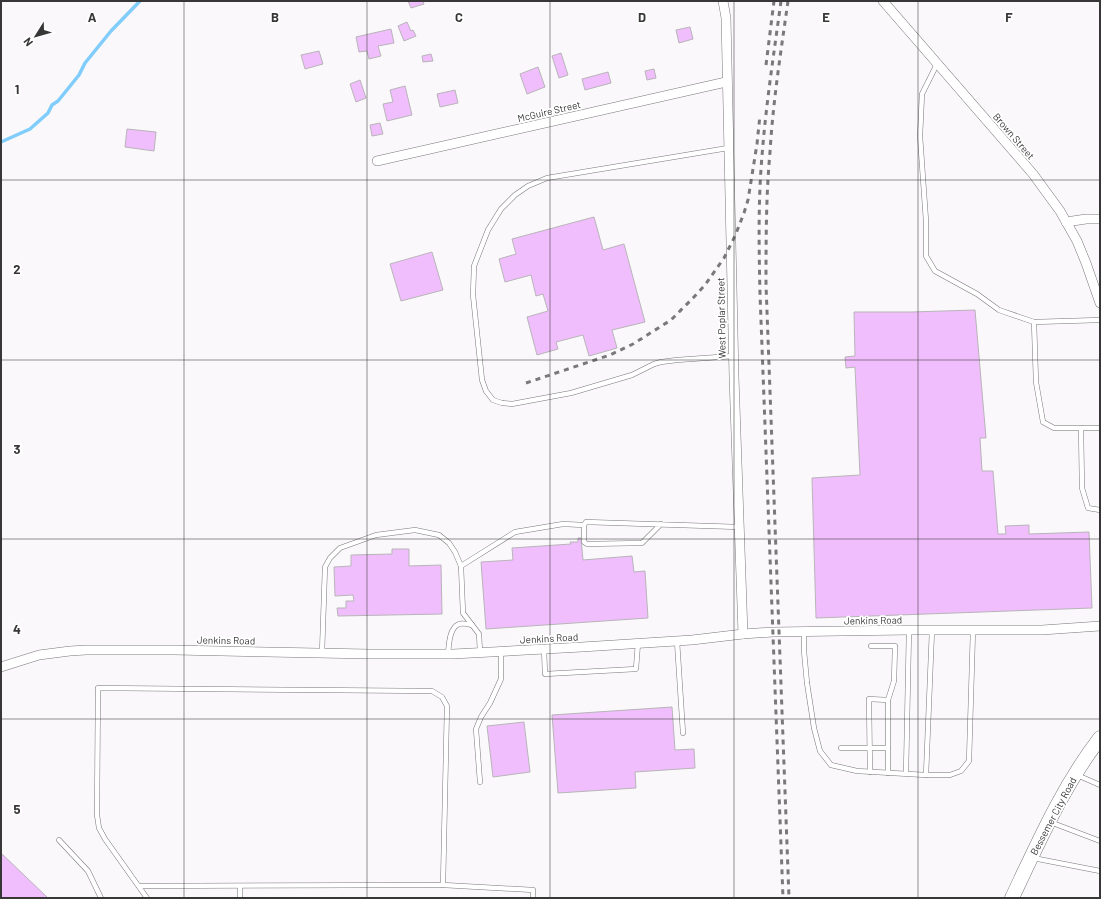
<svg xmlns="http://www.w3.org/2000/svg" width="1101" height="899" font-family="Barlow,sans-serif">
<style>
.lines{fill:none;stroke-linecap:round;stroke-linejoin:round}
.stream{stroke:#80cdfc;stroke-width:3.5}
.building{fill:#f1befd;stroke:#b7b5b8}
.lane-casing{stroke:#79777a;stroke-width:5.5}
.street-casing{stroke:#79777a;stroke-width:10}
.primary-casing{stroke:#79777a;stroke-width:15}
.lane{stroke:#fff;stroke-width:4.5}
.street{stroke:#fff;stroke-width:9}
.primary{stroke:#fff;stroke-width:14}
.rail{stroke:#7a797a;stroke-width:3;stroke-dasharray:5 5;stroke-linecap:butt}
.grid{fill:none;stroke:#383738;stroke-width:1;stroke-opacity:0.55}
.labels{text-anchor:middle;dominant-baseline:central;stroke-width:3.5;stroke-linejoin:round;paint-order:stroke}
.street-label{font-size:10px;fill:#383738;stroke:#fff}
.grid-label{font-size:13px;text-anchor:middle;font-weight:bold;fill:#383738;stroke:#fff;stroke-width:3.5;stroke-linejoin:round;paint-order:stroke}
</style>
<rect width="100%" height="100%" fill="#fbf8fb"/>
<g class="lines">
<polyline class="stream" points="1,142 30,129 48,113 52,105 58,101 79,75 85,63 111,31 140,1"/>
</g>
<g class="building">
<polygon points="408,1 423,1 424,4 411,8"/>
<polygon points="407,22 411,31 413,30 416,36 404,41 398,26"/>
<polygon points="690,27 693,39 679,43 676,30"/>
<polygon points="391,29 394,43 378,46 381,56 369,59 367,51 359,52 356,37"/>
<polygon points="319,51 323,64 305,69 301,55"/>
<polygon points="561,53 568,75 559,78 552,56"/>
<polygon points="431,54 433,61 423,62 422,56"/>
<polygon points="538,67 545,87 527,94 520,74"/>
<polygon points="654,69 656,78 647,80 645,71"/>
<polygon points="608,72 611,83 585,90 582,79"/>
<polygon points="360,80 366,98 356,102 350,84"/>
<polygon points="405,86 412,115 387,121 383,104 393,102 390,90"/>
<polygon points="455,90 458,103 440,107 437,94"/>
<polygon points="380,123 383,134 372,136 370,125"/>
<polygon points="127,129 156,132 154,151 125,147"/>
<polygon points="594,217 603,250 624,244 645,322 612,330 617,348 589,356 583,335 556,342 558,349 537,355 527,317 548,311 543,294 536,296 531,275 505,282 499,259 516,254 512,239"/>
<polygon points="432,252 443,290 401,301 390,264"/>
<polygon points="975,310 986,438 980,438 982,471 993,471 998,534 1006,534 1005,526 1029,525 1029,534 1089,532 1092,608 816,618 812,478 860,475 855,367 846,368 845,357 855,356 854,312 911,312"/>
<polygon points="578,538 581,538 583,560 632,556 634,572 645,571 648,618 486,629 481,562 513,560 512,548 571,544 570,542 578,542"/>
<polygon points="392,549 409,549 409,566 441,565 442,614 338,616 337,608 346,608 346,601 354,601 353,595 335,596 334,567 351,566 351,555 392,554"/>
<polygon points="672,707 675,750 694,749 695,768 635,772 636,788 558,793 552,715"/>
<polygon points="524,722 530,772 493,777 487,726"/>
<polygon points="2,854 48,898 1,898 1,856"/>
</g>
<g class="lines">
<defs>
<g id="lane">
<polyline points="937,64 922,94 920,136 926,221 926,256 935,271 977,294 999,310 1034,322 1100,320"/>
<polyline points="728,148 547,178 528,186 515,195 501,209 488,230 474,266 473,295 482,380 486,391 493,400 502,403 512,404 571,393 632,375 654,364 661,362 677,360 733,356"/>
<polyline points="1034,322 1036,382 1043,422 1054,428 1100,428"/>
<polyline points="1081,428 1082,488 1088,508 1100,510"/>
<polyline points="661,524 642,543 587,544 584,542 584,525 586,522 739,527"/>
<polyline points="461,566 515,532 563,524 584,525"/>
<polyline points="804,632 804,651 807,683 814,728 820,751 831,765 857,771 926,775 950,775 961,771 969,761 973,630"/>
<polyline points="677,641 683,733"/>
<polyline points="871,646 895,646 894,681 888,700 888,773"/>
<polyline points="544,649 545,674 636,669 638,643"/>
<polyline points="322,653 325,567 330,558 340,548 376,535 415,530 439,535 449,543 455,552 461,566 463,613 479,634 480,652"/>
<path d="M448 654C449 645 449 628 459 624 462 623 468 624 472 625"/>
<polyline points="841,748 888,748"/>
<polyline points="870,772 869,699 888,700"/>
<polyline points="906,773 909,630"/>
<polyline points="926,775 932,630"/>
<polyline points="1077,775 1100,785"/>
<polyline points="480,782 476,729 481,717 490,703 501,679 501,651"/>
<polyline points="1050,822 1100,841"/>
<polyline points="59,840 88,871 101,898"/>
<polyline points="1033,858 1100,871"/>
<polyline points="139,886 443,885"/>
<polyline points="240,886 240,898"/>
<polyline points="147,898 105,839 99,828 97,815 98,688 432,691 442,697 447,706 443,885 533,890 533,898"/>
</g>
<g id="street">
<polyline points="723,1 726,18 734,377 743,634"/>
<polyline points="883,1 1033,174 1060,211 1077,241 1086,263 1100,303"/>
<polyline points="377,161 726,82"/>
<polyline points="1066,222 1086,219 1100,219"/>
<polyline points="1,667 39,655 70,651 86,650 175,650 369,654 453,654 582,647 692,640 743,634 773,632 909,630 1042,630 1100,626"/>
</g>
<path id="primary" d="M1012 898C1038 843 1063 786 1100 738"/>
</defs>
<use href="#lane" class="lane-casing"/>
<use href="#street" class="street-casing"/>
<use href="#primary" class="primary-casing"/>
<use href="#lane" class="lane"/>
<use href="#street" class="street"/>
<use href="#primary" class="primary"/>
<g class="rail">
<path d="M781 1C774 53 766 104 762 156 758 202 759 248 760 294L783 898"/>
<path d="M788 1C781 51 773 101 770 152 766 196 766 240 766 285L789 898"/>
<polyline points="766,65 774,1"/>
<polyline points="526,383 610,355 633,344 671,320 693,298 705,285 724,258 735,236 744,213 748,200 757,144 760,115"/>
</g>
</g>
<path class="grid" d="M184 1V898M367 1V898M550 1V898M734 1V898M918 1V898M1 180H1100M1 360H1100M1 539H1100M1 719H1100"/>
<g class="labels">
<g class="street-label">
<text transform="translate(549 111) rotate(-13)">McGuire Street</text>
<text transform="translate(1014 136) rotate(49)">Brown Street</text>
<text transform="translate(721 318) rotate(-91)">West Poplar Street</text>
<text transform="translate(873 620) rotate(-1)">Jenkins Road</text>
<text transform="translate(549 638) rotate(-3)">Jenkins Road</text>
<text transform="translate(226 640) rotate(1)">Jenkins Road</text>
<text transform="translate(1053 816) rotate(-62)">Bessemer City Road</text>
</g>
</g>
<g class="grid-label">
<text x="92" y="22">A</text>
<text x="275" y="22">B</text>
<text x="459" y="22">C</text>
<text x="642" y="22">D</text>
<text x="826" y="22">E</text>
<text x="1009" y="22">F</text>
<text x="17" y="94">1</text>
<text x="17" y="274">2</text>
<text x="17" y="454">3</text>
<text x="17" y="634">4</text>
<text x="17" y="814">5</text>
</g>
<rect width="1101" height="899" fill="none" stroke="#383738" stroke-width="4"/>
<g transform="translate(36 36) rotate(233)" stroke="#ffffff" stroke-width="3" paint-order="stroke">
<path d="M0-3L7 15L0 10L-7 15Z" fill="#383738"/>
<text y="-6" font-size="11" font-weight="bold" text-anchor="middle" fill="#383738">N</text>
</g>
</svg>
